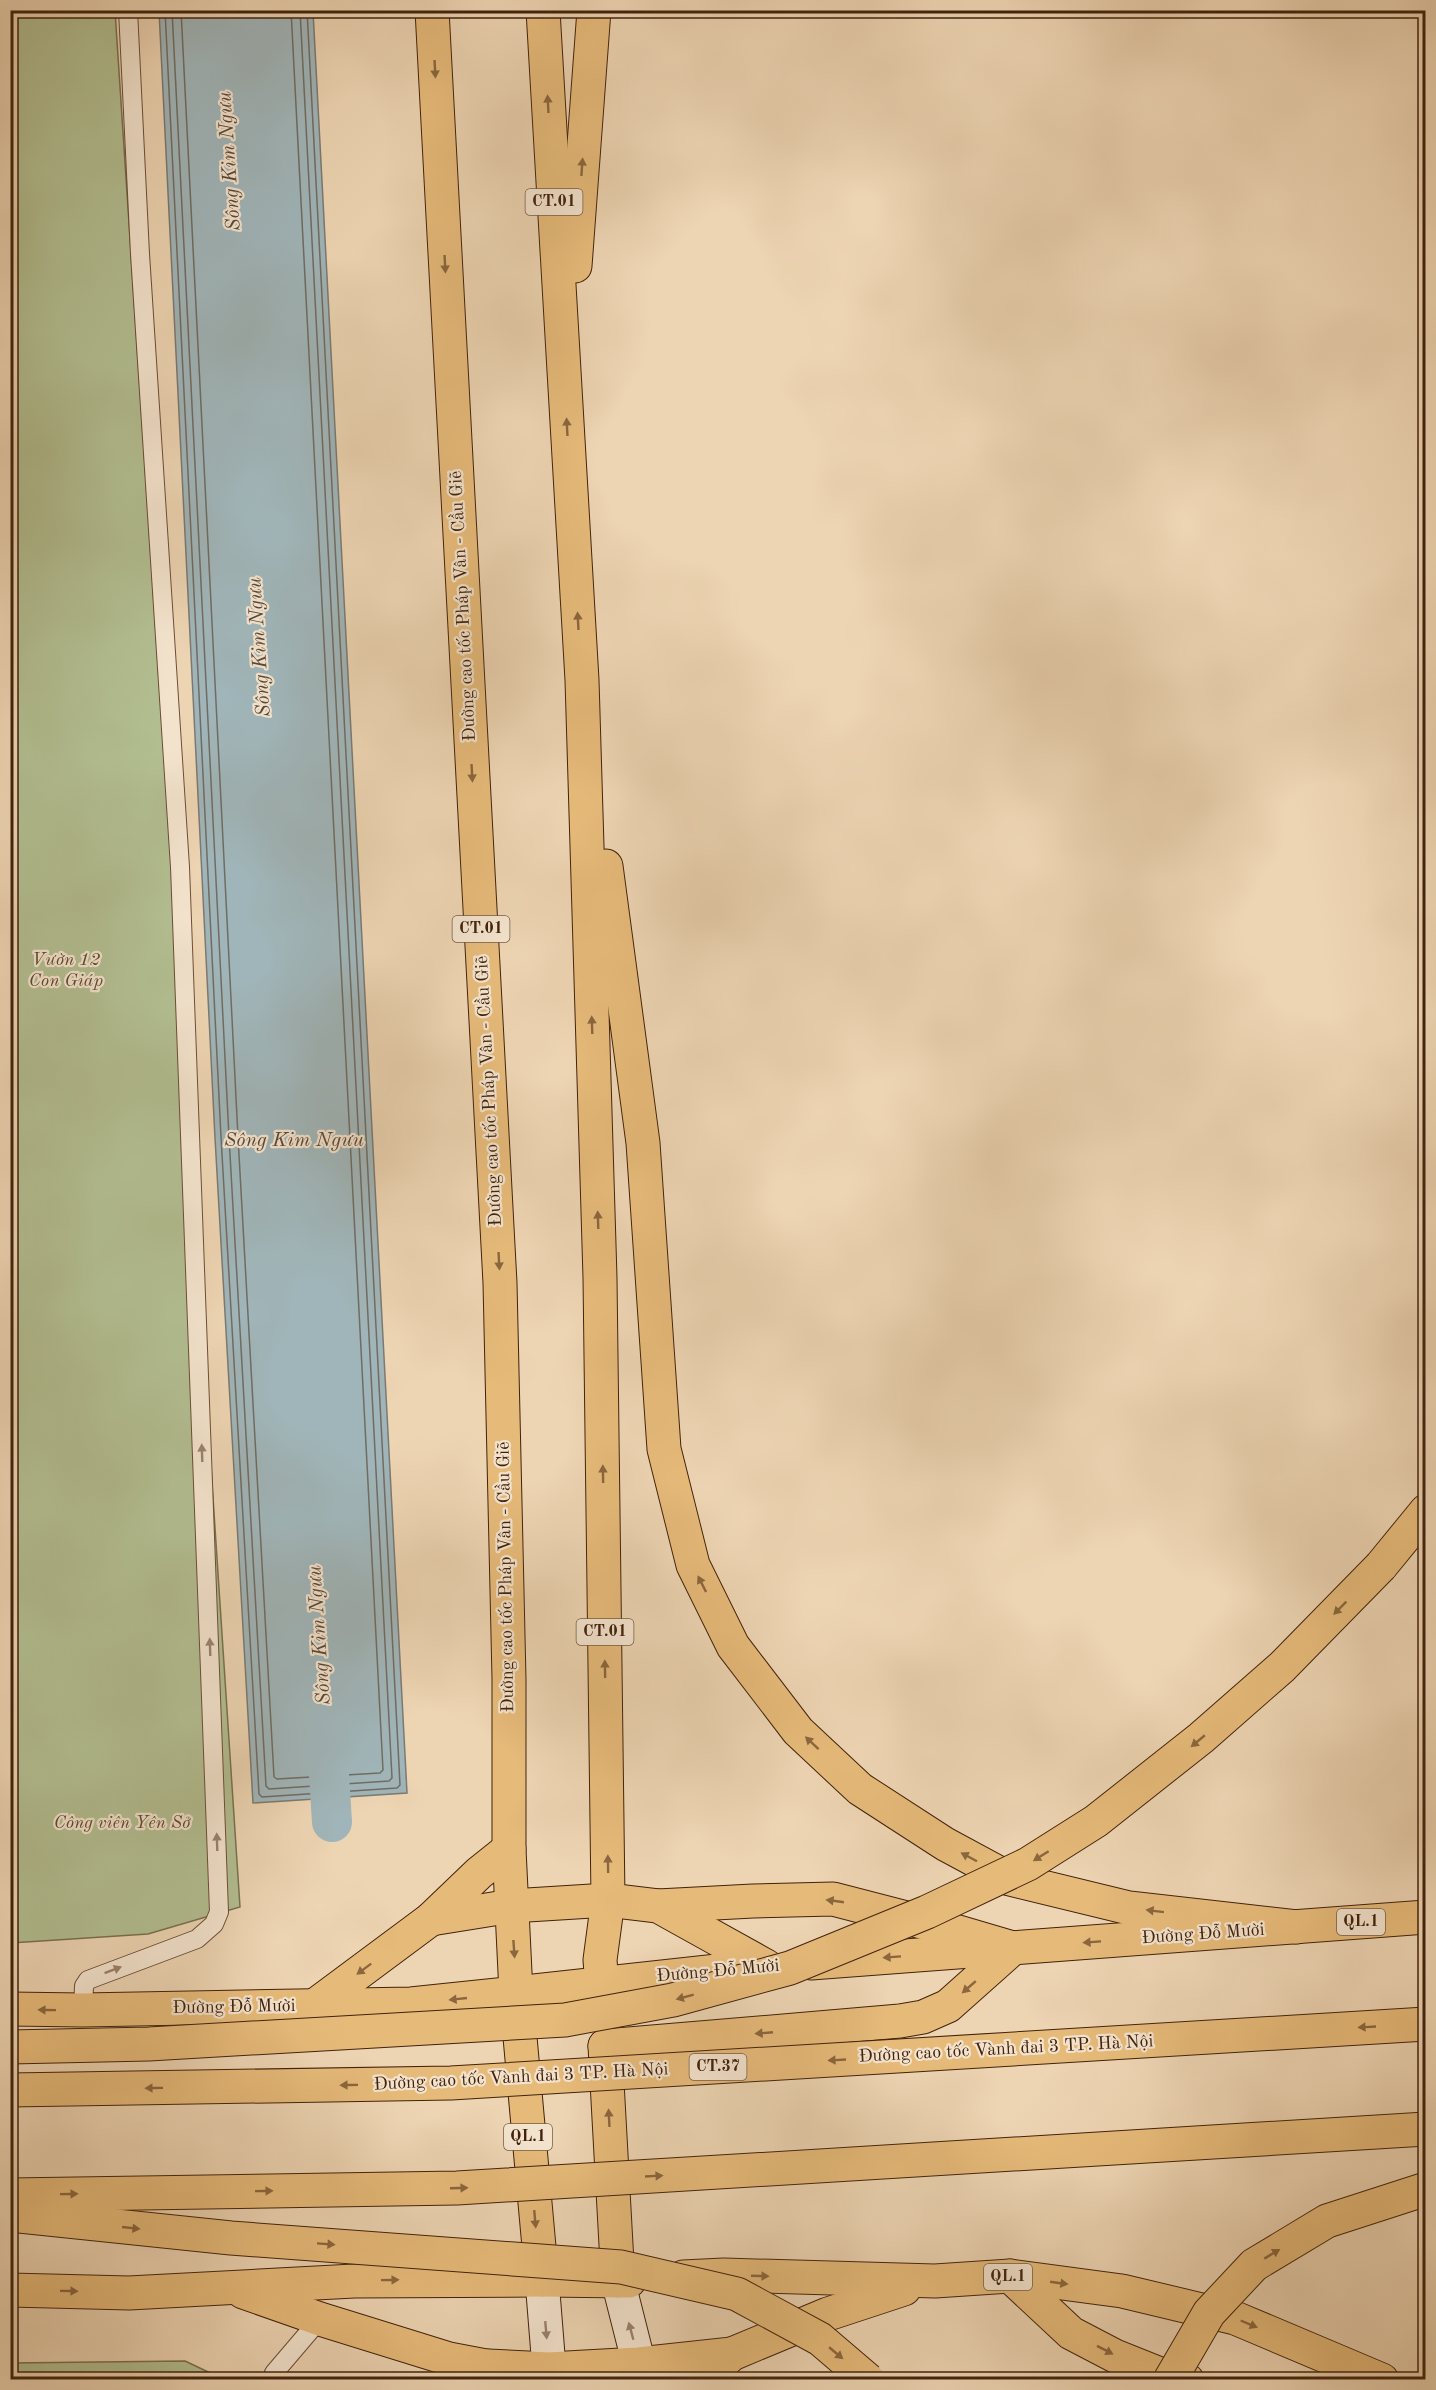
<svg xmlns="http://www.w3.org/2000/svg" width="1436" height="2390" font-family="'Old Standard TT',serif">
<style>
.green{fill:#b2be91;stroke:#7a704f;stroke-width:1.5}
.water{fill:#a0b5b9;stroke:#7a7a74;stroke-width:1.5}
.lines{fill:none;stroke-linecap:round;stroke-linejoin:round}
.shore{stroke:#706c63;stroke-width:1.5}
.canal{stroke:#a0b5b9;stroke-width:40}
.service-casing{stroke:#6c4e36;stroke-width:20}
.secondary-casing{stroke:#41220d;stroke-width:35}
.primary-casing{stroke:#41220d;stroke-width:35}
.trunk-casing{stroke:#41220d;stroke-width:35}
.motorway-casing{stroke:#41220d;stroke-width:35}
.service{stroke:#f3e3cd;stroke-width:18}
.secondary{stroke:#f3e3cd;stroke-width:33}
.primary{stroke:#e6ba79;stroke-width:33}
.trunk{stroke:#e6ba79;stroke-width:33}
.motorway{stroke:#e6ba79;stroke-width:33}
.motorway-bridge-casing{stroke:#41220d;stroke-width:35;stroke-linecap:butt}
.motorway-bridge{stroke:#e6ba79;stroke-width:33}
.oneway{fill:#8b663e}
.oneway2{fill:#9a826d}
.labels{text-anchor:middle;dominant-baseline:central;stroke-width:4.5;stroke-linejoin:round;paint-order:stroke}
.shield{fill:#f3e3cd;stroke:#765c47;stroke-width:1.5}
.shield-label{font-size:16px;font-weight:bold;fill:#41220d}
.street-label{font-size:18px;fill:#41220d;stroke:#f3e3cd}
.park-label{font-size:18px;font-style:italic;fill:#5d492e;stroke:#f3e3cd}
.water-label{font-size:20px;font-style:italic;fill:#594738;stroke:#f3e3cd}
</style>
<rect width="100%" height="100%" fill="#edd4b2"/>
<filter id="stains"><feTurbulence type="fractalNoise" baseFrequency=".00333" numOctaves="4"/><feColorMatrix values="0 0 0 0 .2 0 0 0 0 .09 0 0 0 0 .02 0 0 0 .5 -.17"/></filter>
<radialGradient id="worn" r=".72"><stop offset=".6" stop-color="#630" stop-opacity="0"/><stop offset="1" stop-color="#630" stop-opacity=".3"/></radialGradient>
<g class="green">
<polygon points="11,11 115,11 240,1907 148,1934 11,1943"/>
<polygon points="185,2361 223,2379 11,2379 11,2363"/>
</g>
<polygon class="water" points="159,11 313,11 407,1793 253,1803 215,1138"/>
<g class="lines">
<g class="shore">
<polyline points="165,10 221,1137 259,1794 262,1797 397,1788 400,1785 307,10"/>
<polyline points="172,10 229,1137 266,1786 269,1789 389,1781 392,1778 300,10"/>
<polyline points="181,10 238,1137 274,1777 277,1779 380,1773 383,1770 291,10"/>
</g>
<polyline class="canal" points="327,1744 332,1822"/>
<defs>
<g id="service">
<polyline points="83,2010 84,1986 88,1980 197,1939 214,1924 219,1912 180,867 140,254 128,10"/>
<polyline points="274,2380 274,2373 320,2319"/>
</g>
<g id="secondary">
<polyline points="542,2280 550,2380"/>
<polyline points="618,2281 639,2364 648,2380"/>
</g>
<g id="primary">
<polyline points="10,2009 83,2010 411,2004 516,1993"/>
<polyline points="10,2290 129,2293 354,2281 542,2280"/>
<polyline points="243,2292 320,2319 449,2359 491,2367 503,2380"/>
<polyline points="488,2366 549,2369 639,2364 732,2354"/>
</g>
<g id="trunk">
<polyline points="811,1963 1426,1917"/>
<polyline points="605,2046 900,2021 923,2017 948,2006 1013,1948"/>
<polyline points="605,2046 618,2281"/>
<polyline points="1010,2276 1071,2333 1115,2356 1160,2374 1187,2380"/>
<polyline points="683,2277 724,2275 935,2281 1010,2276 1122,2291 1235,2318 1382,2380"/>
<polyline points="629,2281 542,2280 516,1993 763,1966"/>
<polyline points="703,2380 732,2354 828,2314 904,2289"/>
</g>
<g id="motorway">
<polyline points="432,10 500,1283 509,1679 509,1849 516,1993"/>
<polyline points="543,10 582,680 600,1278 608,1900 600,1960 602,1985"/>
<polyline points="575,266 594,10"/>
<polyline points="606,866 643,1143 664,1449 693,1565 733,1646 798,1731 860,1789 945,1844 1010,1879 1129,1908 1297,1927"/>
<polyline points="1381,1566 1426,1511"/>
<polyline points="658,1906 753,1901 833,1899 945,1928 1013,1948"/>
<polyline points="431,1919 511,1906 608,1900 658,1906 766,1966"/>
<polyline points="314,2006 431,1919 479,1873 509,1849"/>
</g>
</defs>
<use href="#service" class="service-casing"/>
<use href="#secondary" class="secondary-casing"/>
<use href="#primary" class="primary-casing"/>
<use href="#trunk" class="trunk-casing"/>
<use href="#motorway" class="motorway-casing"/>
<use href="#service" class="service"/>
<use href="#secondary" class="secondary"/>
<use href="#primary" class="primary"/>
<use href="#trunk" class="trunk"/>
<use href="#motorway" class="motorway"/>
<defs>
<g id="motorway-bridge">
<polyline points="10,2047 149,2044 565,2020 673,2000 790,1968 927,1912 1028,1864 1096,1821 1201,1738 1282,1667 1381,1566"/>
<polyline points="10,2090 451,2083 1426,2024"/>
<polyline points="10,2195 457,2188 1426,2129"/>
<polyline points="10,2215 231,2238 621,2267 737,2294 820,2339 868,2380"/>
<polyline points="1170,2380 1209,2313 1254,2265 1327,2221 1426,2189"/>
</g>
</defs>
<use href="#motorway-bridge" class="motorway-bridge-casing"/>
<use href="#motorway-bridge" class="motorway-bridge"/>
</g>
<defs><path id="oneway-solid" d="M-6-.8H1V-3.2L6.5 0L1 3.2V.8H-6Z" transform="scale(1.5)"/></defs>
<g class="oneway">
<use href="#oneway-solid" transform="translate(435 69) rotate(87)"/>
<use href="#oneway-solid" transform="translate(548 104) rotate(-93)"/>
<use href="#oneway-solid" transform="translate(582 167) rotate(-86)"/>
<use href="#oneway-solid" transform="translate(445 264) rotate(87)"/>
<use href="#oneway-solid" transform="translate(567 427) rotate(-93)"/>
<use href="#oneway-solid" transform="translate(578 621) rotate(-93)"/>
<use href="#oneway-solid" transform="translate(472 773) rotate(87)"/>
<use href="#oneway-solid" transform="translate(592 1025) rotate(-92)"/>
<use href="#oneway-solid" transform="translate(598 1220) rotate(-92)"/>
<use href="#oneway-solid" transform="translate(499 1261) rotate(87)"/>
<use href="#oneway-solid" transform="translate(603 1474) rotate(-91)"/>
<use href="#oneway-solid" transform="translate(702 1584) rotate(-117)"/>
<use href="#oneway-solid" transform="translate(1340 1608) rotate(135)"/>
<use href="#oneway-solid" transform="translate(605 1669) rotate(-91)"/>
<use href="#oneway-solid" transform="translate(1198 1741) rotate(140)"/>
<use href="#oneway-solid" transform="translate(812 1743) rotate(-137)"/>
<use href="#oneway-solid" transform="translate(1041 1856) rotate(148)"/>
<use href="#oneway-solid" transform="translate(969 1857) rotate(-152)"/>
<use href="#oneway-solid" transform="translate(608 1864) rotate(-91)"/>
<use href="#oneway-solid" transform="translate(835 1901) rotate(-172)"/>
<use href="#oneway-solid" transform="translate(1155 1911) rotate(-173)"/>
<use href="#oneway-solid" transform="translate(1092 1942) rotate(176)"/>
<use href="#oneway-solid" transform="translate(514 1949) rotate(86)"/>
<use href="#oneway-solid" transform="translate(892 1957) rotate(176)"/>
<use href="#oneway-solid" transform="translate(364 1969) rotate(143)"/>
<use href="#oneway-solid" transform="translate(969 1987) rotate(139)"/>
<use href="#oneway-solid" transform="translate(685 1997) rotate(165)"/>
<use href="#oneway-solid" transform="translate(458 1999) rotate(174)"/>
<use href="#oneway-solid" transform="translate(47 2010) rotate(-179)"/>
<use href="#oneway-solid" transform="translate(1367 2027) rotate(177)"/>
<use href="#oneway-solid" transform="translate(764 2033) rotate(175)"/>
<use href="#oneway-solid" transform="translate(837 2060) rotate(177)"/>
<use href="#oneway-solid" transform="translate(349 2085) rotate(179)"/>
<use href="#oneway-solid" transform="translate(154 2088) rotate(179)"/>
<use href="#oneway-solid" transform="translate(609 2118) rotate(-93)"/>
<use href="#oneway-solid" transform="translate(654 2176) rotate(-3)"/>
<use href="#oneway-solid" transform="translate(459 2188) rotate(-2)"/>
<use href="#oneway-solid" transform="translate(264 2191) rotate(-1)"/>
<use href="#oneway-solid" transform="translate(69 2194) rotate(-1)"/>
<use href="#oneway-solid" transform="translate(535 2219) rotate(85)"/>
<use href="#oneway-solid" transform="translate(131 2228) rotate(6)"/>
<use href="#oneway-solid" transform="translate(326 2244) rotate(4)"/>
<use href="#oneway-solid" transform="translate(1272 2254) rotate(-31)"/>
<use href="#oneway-solid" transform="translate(760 2276) rotate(2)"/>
<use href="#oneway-solid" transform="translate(390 2280) rotate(-1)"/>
<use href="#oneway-solid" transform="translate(1059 2283) rotate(8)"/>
<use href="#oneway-solid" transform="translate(69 2291) rotate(1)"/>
<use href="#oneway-solid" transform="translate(1249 2324) rotate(23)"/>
<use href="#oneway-solid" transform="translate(1105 2350) rotate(27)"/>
<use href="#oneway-solid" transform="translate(836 2353) rotate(40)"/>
</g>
<g class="oneway2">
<use href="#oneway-solid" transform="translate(202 1453) rotate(-92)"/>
<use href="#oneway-solid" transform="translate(210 1647) rotate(-92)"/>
<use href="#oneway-solid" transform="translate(217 1842) rotate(-92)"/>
<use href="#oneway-solid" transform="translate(113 1970) rotate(-21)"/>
<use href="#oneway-solid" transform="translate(546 2330) rotate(85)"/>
<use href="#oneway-solid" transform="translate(631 2331) rotate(-105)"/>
</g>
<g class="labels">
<g class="shield">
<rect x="525.5" y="189" width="57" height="26" rx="4.5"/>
<rect x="452.5" y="916" width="57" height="26" rx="4.5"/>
<rect x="576.5" y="1619" width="57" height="26" rx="4.5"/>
<rect x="1337" y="1909" width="48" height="26" rx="4.5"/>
<rect x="689.5" y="2054" width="57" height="26" rx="4.5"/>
<rect x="504" y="2124" width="48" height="26" rx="4.5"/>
<rect x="984" y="2264" width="48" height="26" rx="4.5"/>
</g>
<g class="shield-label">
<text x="554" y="202">CT.01</text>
<text x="481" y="929">CT.01</text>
<text x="605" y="1632">CT.01</text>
<text x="1361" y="1922">QL.1</text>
<text x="718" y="2067">CT.37</text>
<text x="528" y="2137">QL.1</text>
<text x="1008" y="2277">QL.1</text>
</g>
<g class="street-label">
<text transform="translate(463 606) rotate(-93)">Đường cao tốc Pháp Vân - Cầu Giẽ</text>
<text transform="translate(489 1091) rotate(-93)">Đường cao tốc Pháp Vân - Cầu Giẽ</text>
<text transform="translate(506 1577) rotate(-91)">Đường cao tốc Pháp Vân - Cầu Giẽ</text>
<text transform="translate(1203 1934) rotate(-4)">Đường Đỗ Mười</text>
<text transform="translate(718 1971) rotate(-5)">Đường Đỗ Mười</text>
<text transform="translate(234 2007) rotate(-1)">Đường Đỗ Mười</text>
<text transform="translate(1006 2049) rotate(-3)">Đường cao tốc Vành đai 3 TP. Hà Nội</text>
<text transform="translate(521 2077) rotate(-3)">Đường cao tốc Vành đai 3 TP. Hà Nội</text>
</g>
<g class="park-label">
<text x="66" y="960">Vườn 12<tspan x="66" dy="21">Con Giáp</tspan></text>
<text x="122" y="1823">Công viên Yên Sở</text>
</g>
<g class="water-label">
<text transform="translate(230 161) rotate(-94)">Sông Kim Ngưu</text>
<text transform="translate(260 647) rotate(-94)">Sông Kim Ngưu</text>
<text x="294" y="1141">Sông Kim Ngưu</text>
<text transform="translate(320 1635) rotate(-94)">Sông Kim Ngưu</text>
</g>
</g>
<rect width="1436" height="2390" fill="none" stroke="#edd4b2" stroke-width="36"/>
<rect x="12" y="12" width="1412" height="2366" fill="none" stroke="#41220d" stroke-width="3"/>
<rect x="18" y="18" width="1400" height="2354" fill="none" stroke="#41220d" stroke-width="1.5"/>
<rect width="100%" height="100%" filter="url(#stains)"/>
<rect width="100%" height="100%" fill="url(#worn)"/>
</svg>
